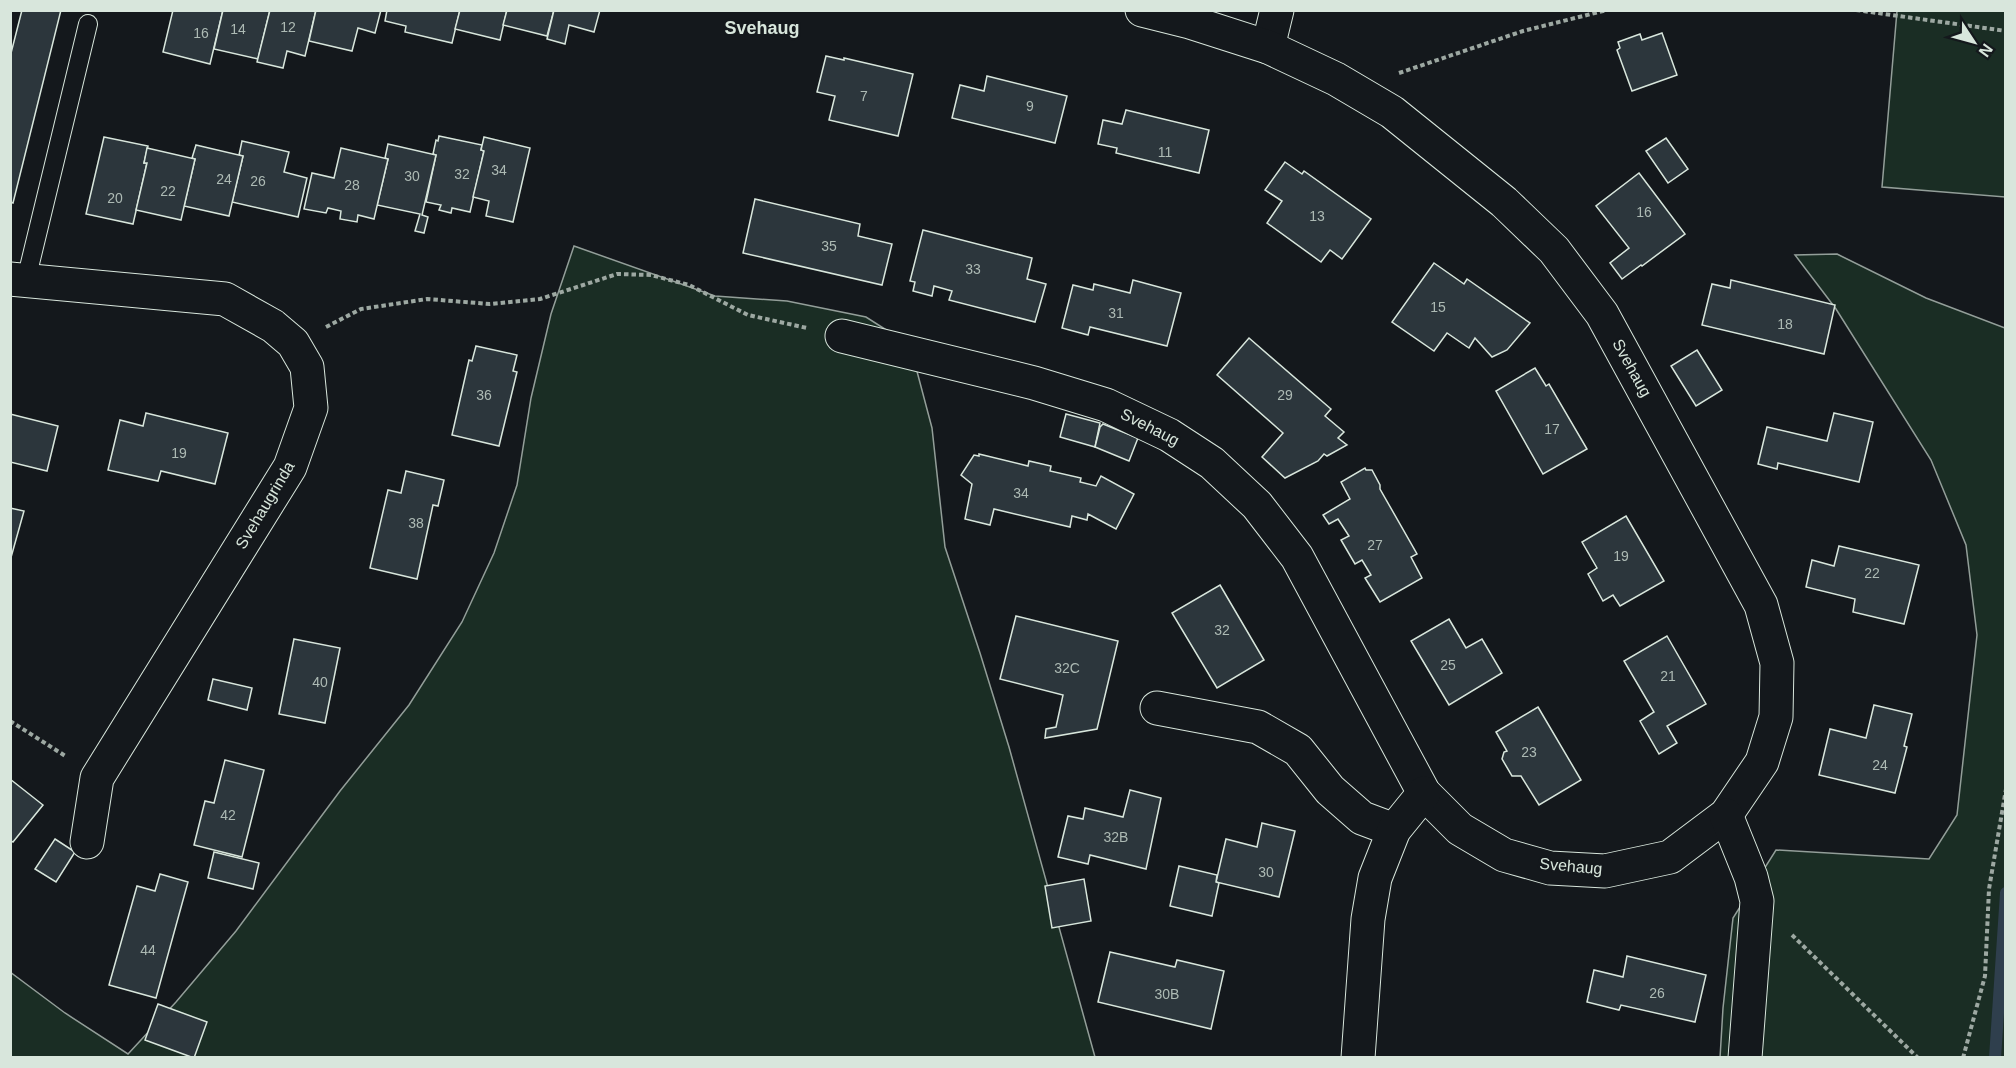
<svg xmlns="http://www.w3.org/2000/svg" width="2016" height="1068" font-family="Helvetica,sans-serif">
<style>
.green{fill:#1a2d24;stroke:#939e99;stroke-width:1.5}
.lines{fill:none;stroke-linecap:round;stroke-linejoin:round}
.stream{stroke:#2f3f4d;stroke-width:12}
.building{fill:#2c363c;stroke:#d8e6dc;stroke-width:1.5}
.service-casing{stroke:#d8e6dc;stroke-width:20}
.minor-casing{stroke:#d8e6dc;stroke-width:35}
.path{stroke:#9da8a2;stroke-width:4;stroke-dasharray:4.5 3;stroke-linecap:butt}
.service{stroke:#14181c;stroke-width:18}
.minor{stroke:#14181c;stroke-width:33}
.labels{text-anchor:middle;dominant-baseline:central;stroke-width:4.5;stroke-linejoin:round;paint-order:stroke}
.number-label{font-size:14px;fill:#adbab4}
.street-label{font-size:16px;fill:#d8e6dc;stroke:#14181c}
.neighbourhood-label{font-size:18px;font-weight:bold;fill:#d8e6dc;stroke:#14181c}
</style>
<rect width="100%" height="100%" fill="#14181c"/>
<g class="green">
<polygon points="1897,11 2005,11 2005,197 1882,187"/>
<polygon points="574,246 715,296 787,301 866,317 910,345 932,428 945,547 980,653 1009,747 1095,1057 11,1057 10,972 65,1013 128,1054 176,1002 236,931 340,791 409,705 462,622 494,553 517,485 531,398 551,314"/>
<polygon points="1837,254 1926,298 2005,328 2005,1057 1720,1058 1723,1008 1733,918 1776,850 1929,859 1957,815 1977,635 1966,545 1931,460 1836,309 1795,255"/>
</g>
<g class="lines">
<polyline class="stream" points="1995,1058 2006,893"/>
</g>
<g class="building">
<polygon points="22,10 61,10 13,203 10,202 10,57"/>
<polygon points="173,10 223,10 210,64 163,52"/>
<polygon points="223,10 270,10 258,59 214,49"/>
<polygon points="270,10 316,10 305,56 287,51 283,68 257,62"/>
<polygon points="316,10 381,10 375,33 358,28 352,51 309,41"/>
<polygon points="387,10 460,10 452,43 405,32 406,26 385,21"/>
<polygon points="460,10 507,10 500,40 455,29"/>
<polygon points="507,10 554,10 547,36 503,25"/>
<polygon points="554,10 600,10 594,32 569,25 565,44 547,39"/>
<polygon points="1662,33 1677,75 1632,91 1617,50 1620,48 1618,42 1640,34 1642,40"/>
<polygon points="826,56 844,60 844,58 913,74 898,136 829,120 835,96 817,92"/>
<polygon points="987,76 1067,96 1055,143 952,118 960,85 984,91"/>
<polygon points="1126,110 1209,130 1199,173 1116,153 1117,148 1098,144 1103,120 1122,124"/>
<polygon points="439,136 482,145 481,150 484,151 470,212 452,208 451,213 439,210 441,205 426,202 436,155 433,154 436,140 438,141"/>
<polygon points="104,137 148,146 144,163 147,163 133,224 86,214"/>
<polygon points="484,137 530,148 513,222 486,216 489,201 473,197 484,151 481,150"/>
<polygon points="1666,138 1688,169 1668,183 1646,151"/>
<polygon points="242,141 289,152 284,172 307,178 298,217 232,202 243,156 239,155"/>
<polygon points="388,144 436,155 422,215 428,217 424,233 415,231 420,214 377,205 388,159 385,158"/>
<polygon points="196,145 243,156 229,216 184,206 195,159 192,158"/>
<polygon points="147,148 195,159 181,220 136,210 147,163 144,163"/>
<polygon points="341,148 388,159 374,219 358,215 357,222 340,219 341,211 328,208 326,213 304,209 312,173 334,178"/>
<polygon points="1285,162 1302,174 1304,171 1371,219 1342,259 1330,250 1321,262 1267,223 1282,201 1265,190"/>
<polygon points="1639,173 1685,234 1642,266 1641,265 1622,279 1610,263 1629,248 1596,206"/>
<polygon points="755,199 860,224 858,236 892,244 882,285 743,253"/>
<polygon points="923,230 1032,258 1027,279 1046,284 1035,322 949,300 952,291 934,286 932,296 913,291 915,282 910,281"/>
<polygon points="1434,263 1464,284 1467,279 1530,323 1507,350 1492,357 1475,338 1469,348 1447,333 1434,351 1392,322"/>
<polygon points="1133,280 1181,293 1167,346 1090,327 1088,335 1062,328 1073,285 1093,290 1094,284 1130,293"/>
<polygon points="1731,280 1835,305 1824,354 1702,325 1712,284 1730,288"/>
<polygon points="1249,338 1331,409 1325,416 1344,432 1338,438 1347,445 1327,456 1324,454 1318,461 1285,478 1262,457 1283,433 1217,375"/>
<polygon points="476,346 517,355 513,371 517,372 499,446 452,435 469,360 472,361"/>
<polygon points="1697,350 1722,390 1696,406 1671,366"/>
<polygon points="1535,368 1546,386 1549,384 1587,449 1543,474 1496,391"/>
<polygon points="146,413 228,433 215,484 161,471 158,481 108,470 120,420 143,426"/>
<polygon points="1834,413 1873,422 1859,482 1778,463 1777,469 1758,464 1767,427 1827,441"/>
<polygon points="10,414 58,426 47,471 10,462"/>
<polygon points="1066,414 1100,423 1095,447 1060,437"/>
<polygon points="1103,424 1138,438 1129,461 1095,447 1100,427"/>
<polygon points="979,454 1028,466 1029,461 1051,466 1050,471 1081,478 1080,482 1096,486 1101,476 1134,494 1116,529 1088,514 1087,520 1072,516 1070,527 994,509 990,525 965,519 972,484 961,475 974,455 979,456"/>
<polygon points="1365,468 1366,470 1372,470 1380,485 1380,489 1417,554 1411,557 1422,578 1380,602 1365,578 1371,575 1362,560 1355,564 1341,540 1349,536 1338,519 1329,524 1323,515 1350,499 1341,482"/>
<polygon points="406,471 444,480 438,506 433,505 417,579 370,568 388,490 401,493"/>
<polygon points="10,508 24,511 10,561"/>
<polygon points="1626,516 1664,581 1620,606 1613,595 1603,601 1588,574 1597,568 1582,542"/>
<polygon points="1839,546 1919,565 1904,624 1853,612 1855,599 1806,587 1812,560 1834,566"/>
<polygon points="1220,585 1264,660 1217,688 1172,613"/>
<polygon points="1016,616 1118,641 1097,729 1045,738 1046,729 1056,727 1063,695 1000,679"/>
<polygon points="1449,619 1466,648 1482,639 1502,673 1449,705 1411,641"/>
<polygon points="1667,636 1706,704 1667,726 1677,743 1659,754 1640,721 1654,712 1624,661"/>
<polygon points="294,639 340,648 325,723 279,714"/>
<polygon points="213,679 252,688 247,710 208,700"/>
<polygon points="1874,705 1912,714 1904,746 1907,747 1895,793 1819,775 1830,729 1866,738"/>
<polygon points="1538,707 1581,780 1539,805 1521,776 1512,776 1502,759 1504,752 1507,751 1496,732"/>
<polygon points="225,760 264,770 242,857 194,845 205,801 214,803"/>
<polygon points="10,779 43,805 13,842 10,840"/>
<polygon points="1130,790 1161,798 1146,869 1090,855 1088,864 1058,857 1068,816 1083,819 1085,808 1123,817"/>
<polygon points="1262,823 1295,831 1279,897 1216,882 1226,839 1257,847"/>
<polygon points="55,839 75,852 56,882 35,869"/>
<polygon points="214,852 259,863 253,889 208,878"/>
<polygon points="1179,866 1217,875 1216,882 1219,883 1212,916 1170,906"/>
<polygon points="160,874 188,882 156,998 109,985 137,886 155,891"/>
<polygon points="1084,879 1091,921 1052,928 1045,886"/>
<polygon points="1110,952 1175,967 1177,960 1224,971 1211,1029 1098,1002"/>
<polygon points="1627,956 1706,975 1695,1022 1621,1005 1619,1010 1587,1002 1594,970 1623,977"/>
<polygon points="158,1004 207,1022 194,1058 145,1040"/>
</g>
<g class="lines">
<defs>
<polyline id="service" points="26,280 88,24"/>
<g id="minor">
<polyline points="1268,47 1277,10"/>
<polyline points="10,279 225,299 273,326 293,343 307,367 311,408 290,467 97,778 87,842"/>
<polyline points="842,336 1034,383 1106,405 1169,435 1212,463 1257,505 1297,557 1424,793 1460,829 1504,855 1550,868 1605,871 1670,857 1726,815 1762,762 1776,717 1777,663 1761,605 1602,314 1554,250 1504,202 1392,112 1336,79 1268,47 1190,22 1142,10"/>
<polyline points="1157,708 1258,727 1298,750 1330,790 1362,818 1394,830"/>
<polyline points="1726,815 1751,877 1757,901 1745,1058"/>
<polyline points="1358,1058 1368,919 1375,878 1394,830 1424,793"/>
</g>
</defs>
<use href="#service" class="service-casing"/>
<use href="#minor" class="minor-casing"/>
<g class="path">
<polyline points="1856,10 2006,31"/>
<polyline points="1399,73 1523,31 1607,10"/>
<polyline points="326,327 361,309 427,299 490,304 540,299 617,274 651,275 689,285 748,315 807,328"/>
<polyline points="10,721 67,757"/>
<polyline points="1792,935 1918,1058"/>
<polyline points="1963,1058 1985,976 1989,889 2006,789"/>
</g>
<use href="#service" class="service"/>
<use href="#minor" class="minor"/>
</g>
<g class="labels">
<g class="number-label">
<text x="288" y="27">12</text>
<text x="238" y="29">14</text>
<text x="201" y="33">16</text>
<text x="864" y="96">7</text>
<text x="1030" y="106">9</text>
<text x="1165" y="152">11</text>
<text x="499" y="170">34</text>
<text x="462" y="174">32</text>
<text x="412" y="176">30</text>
<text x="224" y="179">24</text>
<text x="258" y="181">26</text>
<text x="352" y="185">28</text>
<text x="168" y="191">22</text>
<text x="115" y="198">20</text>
<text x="1644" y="212">16</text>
<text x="1317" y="216">13</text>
<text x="829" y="246">35</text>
<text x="973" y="269">33</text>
<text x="1438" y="307">15</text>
<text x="1116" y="313">31</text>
<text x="1785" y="324">18</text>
<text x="484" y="395">36</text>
<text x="1285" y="395">29</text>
<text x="1552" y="429">17</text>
<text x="179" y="453">19</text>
<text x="1021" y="493">34</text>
<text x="416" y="523">38</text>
<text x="1375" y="545">27</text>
<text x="1621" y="556">19</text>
<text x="1872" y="573">22</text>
<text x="1222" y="630">32</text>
<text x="1448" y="665">25</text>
<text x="1067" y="668">32C</text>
<text x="1668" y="676">21</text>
<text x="320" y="682">40</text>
<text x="1529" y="752">23</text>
<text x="1880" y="765">24</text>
<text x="228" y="815">42</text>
<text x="1116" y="837">32B</text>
<text x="1266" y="872">30</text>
<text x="148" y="950">44</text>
<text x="1657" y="993">26</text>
<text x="1167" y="994">30B</text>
</g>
<g class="street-label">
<text transform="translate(1632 368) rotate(61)">Svehaug</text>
<text transform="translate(1150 427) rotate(27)">Svehaug</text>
<text transform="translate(265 505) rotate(-59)">Svehaugrinda</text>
<text transform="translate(1571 866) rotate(5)">Svehaug</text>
</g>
<g class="neighbourhood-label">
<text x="762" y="28">Svehaug</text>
</g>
</g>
<rect width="2016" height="1068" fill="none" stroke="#d8e6dc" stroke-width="24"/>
<g transform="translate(1974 42) rotate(126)" stroke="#14181c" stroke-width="4.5" paint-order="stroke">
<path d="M0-4.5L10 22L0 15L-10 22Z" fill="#d8e6dc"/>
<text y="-9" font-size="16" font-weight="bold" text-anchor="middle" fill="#d8e6dc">N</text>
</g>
</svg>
